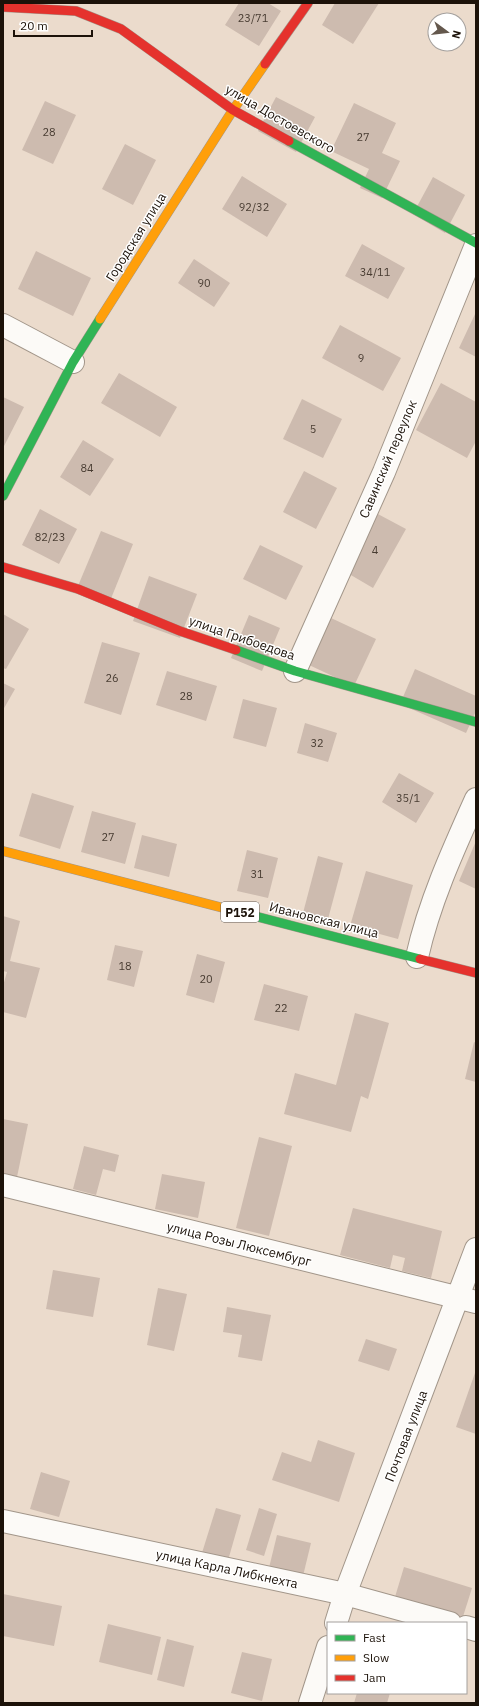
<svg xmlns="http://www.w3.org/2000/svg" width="479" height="1706" font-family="'IBM Plex Sans',sans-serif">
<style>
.building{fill:#cdbbaf}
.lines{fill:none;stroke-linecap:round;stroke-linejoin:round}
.street-casing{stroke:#a2968a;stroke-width:24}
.fast-casing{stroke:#a2968a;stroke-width:10}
.slow-casing{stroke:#a2968a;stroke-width:10}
.jam-casing{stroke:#a2968a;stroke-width:10}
.street{stroke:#fcfaf7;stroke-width:22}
.fast{stroke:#30b455;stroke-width:9}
.slow{stroke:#ff9f0a;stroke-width:9}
.jam{stroke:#e5322d;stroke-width:9}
.labels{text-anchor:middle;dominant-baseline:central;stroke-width:3;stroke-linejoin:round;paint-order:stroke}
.number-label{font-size:11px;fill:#483c32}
.shield{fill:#fff;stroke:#605953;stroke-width:1}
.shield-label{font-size:12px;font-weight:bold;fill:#1c1209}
.street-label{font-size:13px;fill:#1c1209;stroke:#fff}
</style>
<rect width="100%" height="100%" fill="#ebdbcc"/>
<g class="building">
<polygon points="239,3 268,3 281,11 259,46 225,25"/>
<polygon points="335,3 379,3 353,44 322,25"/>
<polygon points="276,97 315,117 296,152 258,131"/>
<polygon points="45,101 76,115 53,164 22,150"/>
<polygon points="354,103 396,123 382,153 400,161 382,198 360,188 369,169 331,151"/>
<polygon points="125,144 156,160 133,205 102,189"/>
<polygon points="242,176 287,204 267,237 222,209"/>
<polygon points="433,177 465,195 445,233 413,214"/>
<polygon points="362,244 405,268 388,299 345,276"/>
<polygon points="36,251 91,278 73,316 18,289"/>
<polygon points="194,259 230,283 214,307 178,283"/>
<polygon points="476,312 476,357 459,348"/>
<polygon points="340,325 401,358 383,391 322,358"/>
<polygon points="119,373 177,407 160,437 101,403"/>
<polygon points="441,383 476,402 476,441 467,458 416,430"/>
<polygon points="3,397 24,407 3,448"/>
<polygon points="302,399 342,419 323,458 283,439"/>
<polygon points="83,440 114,459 90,496 60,477"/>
<polygon points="304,471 337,488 316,529 283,512"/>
<polygon points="40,509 77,529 59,564 22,545"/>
<polygon points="376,513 406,529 373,588 344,571"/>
<polygon points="101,531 133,544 108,606 75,593"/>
<polygon points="260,545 303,566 286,600 243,579"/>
<polygon points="149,576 197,594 180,638 133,621"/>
<polygon points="3,614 29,629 6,669 3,668"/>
<polygon points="249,615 280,628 262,671 231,658"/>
<polygon points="331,618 376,639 354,686 309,665"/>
<polygon points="102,642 140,653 121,715 84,703"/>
<polygon points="415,669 476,696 476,711 466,733 400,704"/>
<polygon points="167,671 217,686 206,721 156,705"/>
<polygon points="3,683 15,689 3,710"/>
<polygon points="243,699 277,708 266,747 233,738"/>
<polygon points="305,723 337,733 328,762 297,753"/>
<polygon points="399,773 434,793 416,823 382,802"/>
<polygon points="32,793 74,806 60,849 19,836"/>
<polygon points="92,811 136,823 125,864 81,852"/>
<polygon points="142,835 177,844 169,877 134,868"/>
<polygon points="476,841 476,889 459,881"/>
<polygon points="247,850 278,858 268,898 237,891"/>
<polygon points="318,856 343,863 328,919 303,913"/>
<polygon points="366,871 413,885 398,939 350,926"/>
<polygon points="3,916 20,921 10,961 40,968 26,1018 3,1012 3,986 7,972 3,971"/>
<polygon points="115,945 143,951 134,987 107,980"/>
<polygon points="197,954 225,962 214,1003 186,995"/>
<polygon points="264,984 308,996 299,1031 254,1020"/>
<polygon points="355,1013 389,1023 368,1099 361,1096 351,1132 284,1114 295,1073 336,1085"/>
<polygon points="474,1042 476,1043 476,1082 465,1079"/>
<polygon points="3,1119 28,1124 17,1177 3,1174"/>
<polygon points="259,1137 292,1146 269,1236 236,1228"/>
<polygon points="84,1146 119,1155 115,1172 103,1169 96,1195 73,1189"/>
<polygon points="162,1174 205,1182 198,1218 155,1209"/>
<polygon points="353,1208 442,1231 431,1278 402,1271 405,1258 393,1255 390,1268 340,1255"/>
<polygon points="53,1270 100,1278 93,1317 46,1309"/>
<polygon points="158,1288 187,1294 174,1351 147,1345"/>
<polygon points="227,1307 271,1315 262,1361 238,1357 242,1335 223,1332"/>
<polygon points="366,1339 397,1349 389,1371 358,1361"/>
<polygon points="476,1370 476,1434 456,1427"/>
<polygon points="318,1440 355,1453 339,1502 272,1480 282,1452 311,1462"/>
<polygon points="41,1472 70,1481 59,1517 30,1509"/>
<polygon points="216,1508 241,1515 227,1564 201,1556"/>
<polygon points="259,1508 277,1514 264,1556 246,1550"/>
<polygon points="277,1535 311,1543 302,1580 268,1572"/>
<polygon points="404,1567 472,1588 461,1623 392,1607"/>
<polygon points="3,1594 62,1606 54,1646 3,1636"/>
<polygon points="108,1624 161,1637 152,1675 99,1662"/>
<polygon points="167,1639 194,1646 184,1687 157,1680"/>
<polygon points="242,1652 272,1659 262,1701 231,1693"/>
<polygon points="357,1693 390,1693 387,1703 354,1703"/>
</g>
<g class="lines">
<defs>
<g id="street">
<polyline points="3,325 73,362"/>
<polyline points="295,671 384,472 476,245"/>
<path d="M417 957C429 903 453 850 476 799"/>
<polyline points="3,1185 476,1302"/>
<polyline points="3,1521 345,1594 450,1623"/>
<polyline points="336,1623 345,1594 476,1249"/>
<polyline points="466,1627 476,1630"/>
<polyline points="310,1703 328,1647"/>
</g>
<g id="fast">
<polyline points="289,141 476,243"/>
<polyline points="3,496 73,362 100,319"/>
<polyline points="236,650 295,671 476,722"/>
<polyline points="235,911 420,959"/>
</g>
<g id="slow">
<polyline points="100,319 233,110 265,64"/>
<polyline points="3,851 235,911"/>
</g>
<g id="jam">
<polyline points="3,7 76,11 121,29 233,110 289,141"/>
<polyline points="265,64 308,3"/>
<polyline points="3,567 78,589 180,631 236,650"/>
<polyline points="420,959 476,973"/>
</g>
</defs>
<use href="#street" class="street-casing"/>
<use href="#fast" class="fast-casing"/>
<use href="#slow" class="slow-casing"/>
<use href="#jam" class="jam-casing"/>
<use href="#street" class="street"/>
<use href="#fast" class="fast"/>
<use href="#slow" class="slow"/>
<use href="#jam" class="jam"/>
</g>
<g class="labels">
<g class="number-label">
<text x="253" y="18">23/71</text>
<text x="49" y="132">28</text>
<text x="363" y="137">27</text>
<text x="254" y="207">92/32</text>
<text x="375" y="272">34/11</text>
<text x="204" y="283">90</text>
<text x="361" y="358">9</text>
<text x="313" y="429">5</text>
<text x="87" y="468">84</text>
<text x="50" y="537">82/23</text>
<text x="375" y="550">4</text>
<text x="112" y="678">26</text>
<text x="186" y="696">28</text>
<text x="317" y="743">32</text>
<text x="408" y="798">35/1</text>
<text x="108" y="837">27</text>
<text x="257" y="874">31</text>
<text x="125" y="966">18</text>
<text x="206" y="979">20</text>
<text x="281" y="1008">22</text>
</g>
<rect class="shield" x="221" y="902" width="38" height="20" rx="3"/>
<g class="shield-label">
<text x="240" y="912">Р152</text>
</g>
<g class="street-label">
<text transform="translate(280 119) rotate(30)">улица Достоевского</text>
<text transform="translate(136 237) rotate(-58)">Городская улица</text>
<text transform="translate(388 459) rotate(-67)">Савинский переулок</text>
<text transform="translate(242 638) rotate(19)">улица Грибоедова</text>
<text transform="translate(324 920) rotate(14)">Ивановская улица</text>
<text transform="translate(239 1244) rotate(14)">улица Розы Люксембург</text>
<text transform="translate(406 1436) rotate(-69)">Почтовая улица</text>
<text transform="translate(227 1569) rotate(12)">улица Карла Либкнехта</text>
</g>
</g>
<rect width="479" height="1706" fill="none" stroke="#1c1209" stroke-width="8"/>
<rect x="327" y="1622" width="140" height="72" fill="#ffffff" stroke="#a4a09d"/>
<rect x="335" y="1635" width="20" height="6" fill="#30b455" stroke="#a4a09d"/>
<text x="363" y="1642" font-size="12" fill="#1c1209">Fast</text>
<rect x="335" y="1655" width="20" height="6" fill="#ff9f0a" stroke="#a4a09d"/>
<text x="363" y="1662" font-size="12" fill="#1c1209">Slow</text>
<rect x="335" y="1675" width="20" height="6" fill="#e5322d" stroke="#a4a09d"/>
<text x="363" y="1682" font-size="12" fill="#1c1209">Jam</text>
<g transform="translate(447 32) rotate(105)"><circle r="19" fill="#ffffff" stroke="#a4a09d"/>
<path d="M0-3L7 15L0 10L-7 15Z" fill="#64584d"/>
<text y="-6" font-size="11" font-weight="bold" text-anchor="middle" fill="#1c1209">N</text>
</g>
<path d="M14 30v6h78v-6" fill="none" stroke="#1c1209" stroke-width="2"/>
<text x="20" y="30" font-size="12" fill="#1c1209" stroke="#ffffff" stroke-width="3" paint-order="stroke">20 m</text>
</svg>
